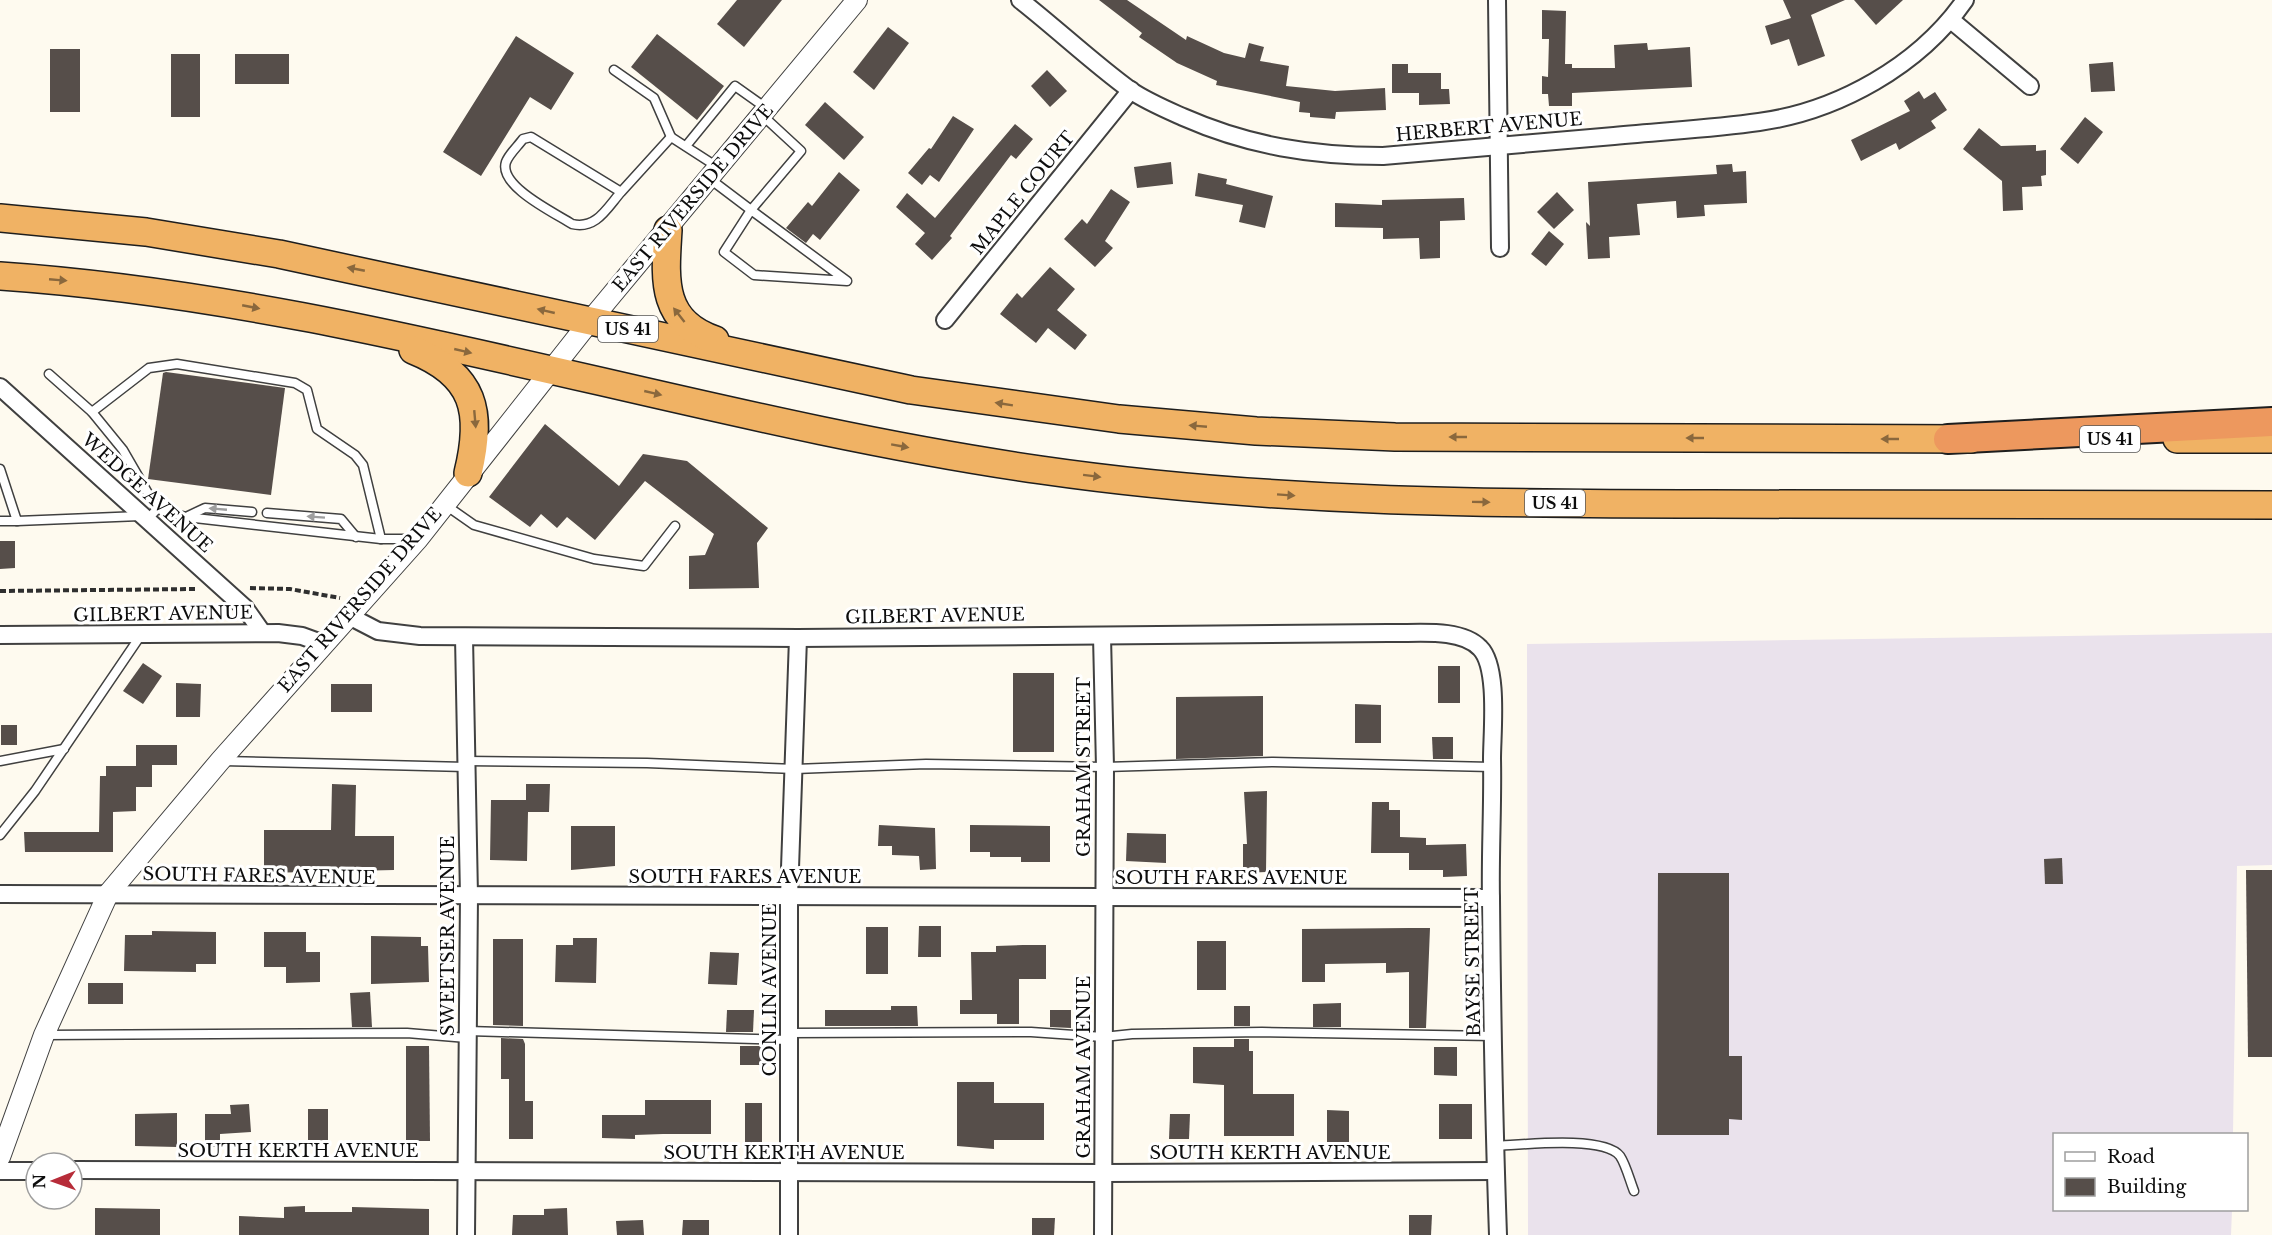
<svg xmlns="http://www.w3.org/2000/svg" width="2272" height="1235" font-family="'Libre Baskerville',serif">
<style>
.industrial{fill:#eae2ec}
.building{fill:#564e4a}
.lines{fill:none;stroke-linecap:round;stroke-linejoin:round}
.service-casing{stroke:#404040;stroke-width:11}
.minor-casing{stroke:#404040;stroke-width:20}
.tertiary-casing{stroke:#404040;stroke-width:22}
.trunk-casing{stroke:#1e1e1e;stroke-width:30}
.motorway-casing{stroke:#1e1e1e;stroke-width:32}
.path{stroke:#2f2f2f;stroke-width:4;stroke-dasharray:6 3;stroke-linecap:butt}
.service{stroke:#fff;stroke-width:8}
.minor{stroke:#fff;stroke-width:16}
.tertiary{stroke:#fff;stroke-width:20}
.trunk{stroke:#f0b264;stroke-width:27}
.motorway{stroke:#ed985e;stroke-width:28}
.oneway{fill:#8a683d}
.oneway2{fill:#9e9e9e}
.labels{text-anchor:middle;dominant-baseline:central;stroke-width:6;stroke-linejoin:round;paint-order:stroke}
.shield{fill:#fff;stroke:#565656;stroke-width:1.5}
.shield-label{font-size:16px;font-weight:bold;fill:#0d0d0d}
.street-label{font-size:18px;fill:#0d0d0d;stroke:#fff}
</style>
<rect width="100%" height="100%" fill="#fefaef"/>
<polygon class="industrial" points="2272,633 2272,865 2237,866 2233,1134 2054,1134 2054,1210 2232,1210 2231,1235 1528,1235 1527,644"/>
<g class="building">
<polygon points="737,0 782,0 744,47 717,24"/>
<polygon points="1099,0 1127,0 1186,40 1187,36 1224,53 1245,58 1249,43 1264,47 1260,61 1289,66 1286,86 1335,91 1385,88 1386,110 1336,112 1335,119 1310,117 1310,113 1299,112 1300,102 1216,85 1217,81 1177,63 1139,37 1142,33"/>
<polygon points="1783,0 1845,0 1811,15 1825,56 1798,66 1789,39 1771,45 1765,26 1791,18"/>
<polygon points="1854,0 1903,0 1876,25"/>
<polygon points="1542,10 1566,11 1565,64 1572,64 1572,68 1615,68 1614,45 1647,43 1648,50 1690,47 1692,87 1572,93 1572,106 1549,106 1548,94 1542,94 1542,76 1548,77 1549,39 1542,39"/>
<polygon points="888,27 909,43 874,90 853,72"/>
<polygon points="657,34 724,86 697,120 631,67"/>
<polygon points="516,36 574,73 551,110 530,97 481,176 443,152"/>
<rect x="50" y="49" width="30" height="63"/>
<rect x="171" y="54" width="29" height="63"/>
<rect x="235" y="54" width="54" height="30"/>
<polygon points="2113,62 2115,91 2091,92 2089,64"/>
<polygon points="1392,64 1408,64 1408,73 1441,73 1441,89 1449,89 1450,104 1419,105 1419,93 1392,93"/>
<polygon points="1047,70 1067,91 1050,107 1031,86"/>
<polygon points="1919,91 1924,99 1935,92 1947,110 1931,121 1936,128 1899,150 1896,143 1861,161 1851,140 1910,111 1904,101"/>
<polygon points="825,102 864,137 844,160 805,125"/>
<polygon points="953,116 974,129 939,182 930,175 922,185 908,173 929,148 931,149"/>
<polygon points="2085,117 2103,132 2078,164 2060,149"/>
<polygon points="1015,124 1033,139 1016,159 1011,155 950,236 952,238 932,260 915,244 925,233 896,207 907,193 935,218"/>
<polygon points="1979,128 2001,146 2036,145 2036,151 2046,150 2046,175 2041,176 2042,186 2022,187 2023,210 2003,211 2002,181 1963,149"/>
<polygon points="1171,162 1173,184 1137,188 1134,167"/>
<polygon points="1732,164 1733,172 1746,171 1747,203 1704,205 1705,216 1677,218 1676,201 1637,204 1640,235 1609,237 1610,258 1588,259 1586,222 1590,226 1588,182 1717,174 1716,165"/>
<polygon points="839,172 860,190 820,240 813,234 806,243 786,228 808,202 812,206"/>
<polygon points="1198,173 1227,179 1226,184 1273,196 1265,228 1239,222 1243,205 1195,196"/>
<polygon points="1111,189 1130,202 1105,241 1113,248 1095,267 1064,239 1082,219 1087,224"/>
<polygon points="1557,192 1574,210 1554,229 1537,212"/>
<polygon points="1464,198 1465,220 1440,221 1440,258 1420,259 1419,238 1383,239 1383,228 1335,227 1335,203 1382,205 1382,200"/>
<polygon points="1549,231 1564,244 1546,266 1531,254"/>
<polygon points="1050,267 1075,289 1057,310 1087,335 1075,350 1048,328 1036,343 1000,314 1017,293 1022,298"/>
<polygon points="166,372 285,388 271,495 148,479 163,373"/>
<polygon points="545,424 619,486 643,454 687,461 768,528 757,543 759,588 689,589 689,556 705,555 714,534 645,481 595,540 567,517 557,528 541,514 530,527 489,497"/>
<polygon points="0,541 15,541 15,568 0,569"/>
<polygon points="143,663 162,676 143,704 123,691"/>
<rect x="1438" y="666" width="22" height="37"/>
<rect x="1013" y="673" width="41" height="79"/>
<polygon points="176,683 201,684 200,717 176,717"/>
<rect x="331" y="684" width="41" height="28"/>
<polygon points="1263,696 1263,756 1176,759 1176,697"/>
<polygon points="1355,704 1381,705 1381,743 1355,743"/>
<rect x="1" y="725" width="16" height="20"/>
<polygon points="1432,737 1453,737 1453,759 1433,759"/>
<polygon points="136,745 177,745 177,765 152,765 152,787 136,787 136,811 113,812 113,852 25,852 24,832 99,832 100,776 106,776 106,766 136,766"/>
<polygon points="332,784 356,785 355,836 394,836 394,870 264,873 264,830 331,830"/>
<polygon points="526,784 550,784 549,812 528,812 527,861 490,860 491,800 526,800"/>
<polygon points="1267,791 1266,872 1243,873 1243,844 1247,844 1244,792"/>
<polygon points="1372,802 1389,802 1389,810 1400,810 1400,837 1426,838 1426,845 1466,844 1467,876 1443,877 1443,870 1409,870 1409,853 1371,853"/>
<polygon points="879,825 935,828 936,869 920,870 919,856 892,855 892,846 878,846"/>
<polygon points="970,825 1050,826 1050,862 1021,862 1021,857 990,857 990,852 970,852"/>
<polygon points="571,826 615,826 615,866 571,870"/>
<polygon points="1127,833 1166,834 1166,863 1126,861"/>
<polygon points="2062,858 2063,884 2045,884 2044,859"/>
<polygon points="2246,870 2272,870 2272,1057 2248,1057"/>
<polygon points="1658,873 1729,873 1729,1056 1742,1056 1742,1120 1729,1119 1729,1135 1657,1135"/>
<polygon points="919,926 941,926 941,957 918,957"/>
<rect x="866" y="927" width="22" height="47"/>
<polygon points="1409,928 1430,928 1426,1028 1409,1028 1409,972 1386,973 1386,963 1325,964 1325,982 1302,982 1302,929"/>
<polygon points="152,931 216,932 216,964 196,964 196,972 124,971 125,935 152,935"/>
<polygon points="264,932 306,932 306,952 320,952 320,982 286,983 286,967 264,967"/>
<polygon points="371,936 421,937 421,946 428,946 429,982 371,984"/>
<polygon points="573,938 597,938 596,983 555,982 556,945 573,945"/>
<polygon points="493,939 523,939 523,1026 493,1025"/>
<rect x="1197" y="941" width="29" height="49"/>
<polygon points="1023,945 1046,945 1046,979 1019,979 1019,1024 997,1024 997,1014 960,1014 960,1000 972,1000 971,952 996,952 996,946"/>
<polygon points="710,952 739,953 737,985 708,984"/>
<rect x="88" y="983" width="35" height="21"/>
<polygon points="370,992 372,1027 352,1027 350,993"/>
<polygon points="1341,1003 1341,1027 1313,1027 1313,1004"/>
<polygon points="891,1006 917,1006 918,1026 825,1026 825,1010 891,1010"/>
<rect x="1234" y="1006" width="16" height="20"/>
<polygon points="727,1010 754,1010 753,1032 726,1032"/>
<polygon points="1050,1010 1071,1010 1071,1028 1050,1027"/>
<polygon points="501,1038 523,1039 525,1044 525,1101 533,1101 533,1139 509,1139 509,1079 501,1079"/>
<polygon points="1234,1039 1249,1039 1249,1051 1253,1051 1253,1094 1294,1094 1294,1136 1224,1136 1224,1085 1193,1083 1193,1047 1234,1047"/>
<polygon points="406,1046 429,1046 430,1141 406,1141"/>
<polygon points="740,1046 762,1046 763,1065 740,1065"/>
<polygon points="1434,1047 1457,1047 1457,1076 1434,1075"/>
<polygon points="957,1082 994,1082 994,1103 1044,1103 1044,1140 994,1140 994,1149 957,1146"/>
<polygon points="645,1100 711,1100 711,1134 663,1134 635,1135 635,1139 602,1138 602,1115 645,1115"/>
<rect x="745" y="1103" width="17" height="45"/>
<polygon points="249,1104 251,1132 220,1134 220,1147 205,1147 205,1114 231,1114 230,1105"/>
<rect x="1439" y="1104" width="33" height="35"/>
<rect x="308" y="1109" width="20" height="37"/>
<polygon points="1327,1110 1349,1111 1349,1142 1327,1142"/>
<polygon points="177,1113 177,1147 135,1146 135,1114"/>
<polygon points="1170,1114 1190,1114 1189,1139 1169,1139"/>
<polygon points="305,1206 305,1212 352,1212 352,1207 429,1209 429,1235 239,1235 239,1216 284,1218 284,1207"/>
<polygon points="95,1208 160,1209 160,1235 95,1235"/>
<polygon points="567,1208 568,1235 512,1235 513,1215 544,1215 544,1209"/>
<polygon points="1409,1215 1432,1215 1431,1235 1409,1235"/>
<polygon points="1032,1218 1055,1218 1054,1235 1032,1235"/>
<polygon points="643,1220 644,1235 617,1235 616,1221"/>
<polygon points="683,1220 709,1220 709,1235 682,1235"/>
</g>
<g class="lines">
<defs>
<g id="service">
<polyline points="614,70 654,98 671,137"/>
<polyline points="686,146 735,86 766,108"/>
<polyline points="710,179 751,210 801,151 762,115"/>
<path d="M621 192C607 208 596 230 572 224 555 213 498 186 506 162 509 154 518 146 523 139L531 137 621 192 671 137 719 168"/>
<polygon points="751,210 847,281 754,275 724,252"/>
<polyline points="49,374 92,412 149,368 177,364 295,383 307,390 317,429 355,455 363,465 381,539 415,539"/>
<polyline points="92,412 123,450 157,509"/>
<polyline points="0,469 17,521 140,516"/>
<polyline points="444,504 474,525 594,559 644,566 675,526"/>
<polyline points="267,513 341,519 356,537"/>
<polyline points="186,517 205,508 252,512"/>
<polyline points="147,520 157,509 186,517 381,539"/>
<polyline points="0,521 17,521"/>
<polyline points="0,761 64,749"/>
<polyline points="223,761 466,767"/>
<polyline points="466,761 647,763 795,769 926,764 1105,767 1273,762 1492,767"/>
<polyline points="0,835 35,791 141,635"/>
<polyline points="468,1031 789,1040"/>
<polyline points="789,1033 1031,1032 1103,1037 1132,1034 1262,1032 1493,1036"/>
<polyline points="44,1035 407,1033 467,1038"/>
<path d="M1495 1146C1520 1145 1604 1135 1620 1156 1626 1165 1630 1181 1634 1191"/>
</g>
<g id="minor">
<path d="M1020 0C1057 29 1093 63 1130 90 1146 101 1165 109 1183 117 1249 146 1312 156 1383 156 1460 150 1537 143 1614 136 1662 131 1711 129 1759 122 1838 111 1919 66 1965 0"/>
<polyline points="1497,0 1500,248"/>
<polyline points="1951,20 2030,86"/>
<polyline points="945,320 1131,90"/>
<polyline points="0,387 245,608 262,632"/>
<path d="M349 616 378 631 420 636 798 638 1388 633C1414 634 1460 627 1480 648 1499 667 1492 732 1492 759 1493 806 1490 852 1491 899 1492 1011 1494 1123 1498 1235"/>
<polyline points="0,635 278,633 302,636 324,644"/>
<polyline points="1102,636 1105,767 1103,1235"/>
<polyline points="464,637 469,896 466,1235"/>
<polyline points="0,894 1491,898"/>
<polyline points="72,1170 1104,1173 1495,1171"/>
<polyline points="0,1171 36,1171"/>
<polyline points="789,1235 789,897 798,638"/>
</g>
<polyline id="tertiary" points="0,1157 44,1035 108,894 220,761 418,539 590,321 857,0"/>
<g id="trunk">
<polyline points="0,218 146,232 279,254 911,390 1119,419 1256,431 1395,437 1971,439"/>
<path d="M668 230C665 279 660 321 715 340"/>
<path d="M0 276C353 300 691 420 1041 470 1262 502 1485 504 1708 504 1896 504 2084 504 2272 505"/>
<path d="M413 350C475 375 483 412 468 473"/>
<polyline points="2177,439 2272,439"/>
</g>
<polyline id="motorway" points="1948,439 2272,422"/>
</defs>
<use href="#service" class="service-casing"/>
<use href="#minor" class="minor-casing"/>
<use href="#tertiary" class="tertiary-casing"/>
<use href="#trunk" class="trunk-casing"/>
<use href="#motorway" class="motorway-casing"/>
<g class="path">
<polyline points="250,588 290,589 340,598"/>
<polyline points="0,591 197,589"/>
</g>
<use href="#service" class="service"/>
<use href="#minor" class="minor"/>
<use href="#tertiary" class="tertiary"/>
<use href="#trunk" class="trunk"/>
<use href="#motorway" class="motorway"/>
</g>
<defs><path id="oneway-solid" d="M-6-.8H1V-3.2L6.5 0L1 3.2V.8H-6Z" transform="scale(1.5)"/></defs>
<g class="oneway">
<use href="#oneway-solid" transform="translate(356 269) rotate(-169)"/>
<use href="#oneway-solid" transform="translate(58 280) rotate(5)"/>
<use href="#oneway-solid" transform="translate(251 307) rotate(11)"/>
<use href="#oneway-solid" transform="translate(546 311) rotate(-167)"/>
<use href="#oneway-solid" transform="translate(679 315) rotate(-128)"/>
<use href="#oneway-solid" transform="translate(463 351) rotate(13)"/>
<use href="#oneway-solid" transform="translate(653 393) rotate(13)"/>
<use href="#oneway-solid" transform="translate(1004 404) rotate(-171)"/>
<use href="#oneway-solid" transform="translate(475 419) rotate(85)"/>
<use href="#oneway-solid" transform="translate(1198 426) rotate(-175)"/>
<use href="#oneway-solid" transform="translate(1458 437) rotate(-180)"/>
<use href="#oneway-solid" transform="translate(1695 438) rotate(-180)"/>
<use href="#oneway-solid" transform="translate(1890 439) rotate(-180)"/>
<use href="#oneway-solid" transform="translate(900 446) rotate(10)"/>
<use href="#oneway-solid" transform="translate(1092 476) rotate(7)"/>
<use href="#oneway-solid" transform="translate(1286 495) rotate(4)"/>
<use href="#oneway-solid" transform="translate(1481 502) rotate(1)"/>
</g>
<g class="oneway2">
<use href="#oneway-solid" transform="translate(218 509) rotate(-175)"/>
<use href="#oneway-solid" transform="translate(316 517) rotate(-176)"/>
</g>
<g class="labels">
<g class="shield">
<rect x="598" y="316" width="60" height="26" rx="4.5"/>
<rect x="2080" y="426" width="60" height="26" rx="4.5"/>
<rect x="1525" y="490" width="60" height="26" rx="4.5"/>
</g>
<g class="shield-label">
<text x="628" y="329">US 41</text>
<text x="2110" y="439">US 41</text>
<text x="1555" y="503">US 41</text>
</g>
<g class="street-label">
<text transform="translate(1489 127) rotate(-5)">HERBERT AVENUE</text>
<text transform="translate(1023 193) rotate(-51)">MAPLE COURT</text>
<text transform="translate(693 198) rotate(-50)">EAST RIVERSIDE DRIVE</text>
<text transform="translate(147 493) rotate(42)">WEDGE AVENUE</text>
<text transform="translate(360 600) rotate(-49)">EAST RIVERSIDE DRIVE</text>
<text transform="translate(163 614) rotate(-1)">GILBERT AVENUE</text>
<text transform="translate(935 616) rotate(-1)">GILBERT AVENUE</text>
<text transform="translate(1084 767) rotate(-90)">GRAHAM STREET</text>
<text transform="translate(259 876) rotate(1)">SOUTH FARES AVENUE</text>
<text x="745" y="877">SOUTH FARES AVENUE</text>
<text x="1231" y="878">SOUTH FARES AVENUE</text>
<text transform="translate(448 936) rotate(-90)">SWEETSER AVENUE</text>
<text transform="translate(1473 962) rotate(-91)">BAYSE STREET</text>
<text transform="translate(770 990) rotate(-90)">CONLIN AVENUE</text>
<text transform="translate(1084 1067) rotate(-90)">GRAHAM AVENUE</text>
<text x="298" y="1151">SOUTH KERTH AVENUE</text>
<text x="784" y="1153">SOUTH KERTH AVENUE</text>
<text x="1270" y="1153">SOUTH KERTH AVENUE</text>
</g>
</g>
<rect x="2053" y="1133" width="195" height="78" fill="#ffffff" stroke="#9e9e9e" stroke-width="1.5"/>
<rect x="2065" y="1152" width="30" height="9" fill="#ffffff" stroke="#9e9e9e" stroke-width="1.5"/>
<text x="2107" y="1163" font-size="18" fill="#0d0d0d">Road</text>
<rect x="2065" y="1178" width="30" height="18" fill="#564e4a" stroke="#9e9e9e" stroke-width="1.5"/>
<text x="2107" y="1193" font-size="18" fill="#0d0d0d">Building</text>
<g transform="translate(54 1181) rotate(269)"><circle r="28" fill="#ffffff" stroke="#9e9e9e" stroke-width="1.5"/>
<path d="M0-4.5L10 22L0 15L-10 22Z" fill="#b72c39"/>
<text y="-9" font-size="16" font-weight="bold" text-anchor="middle" fill="#0d0d0d">N</text>
</g>
</svg>
